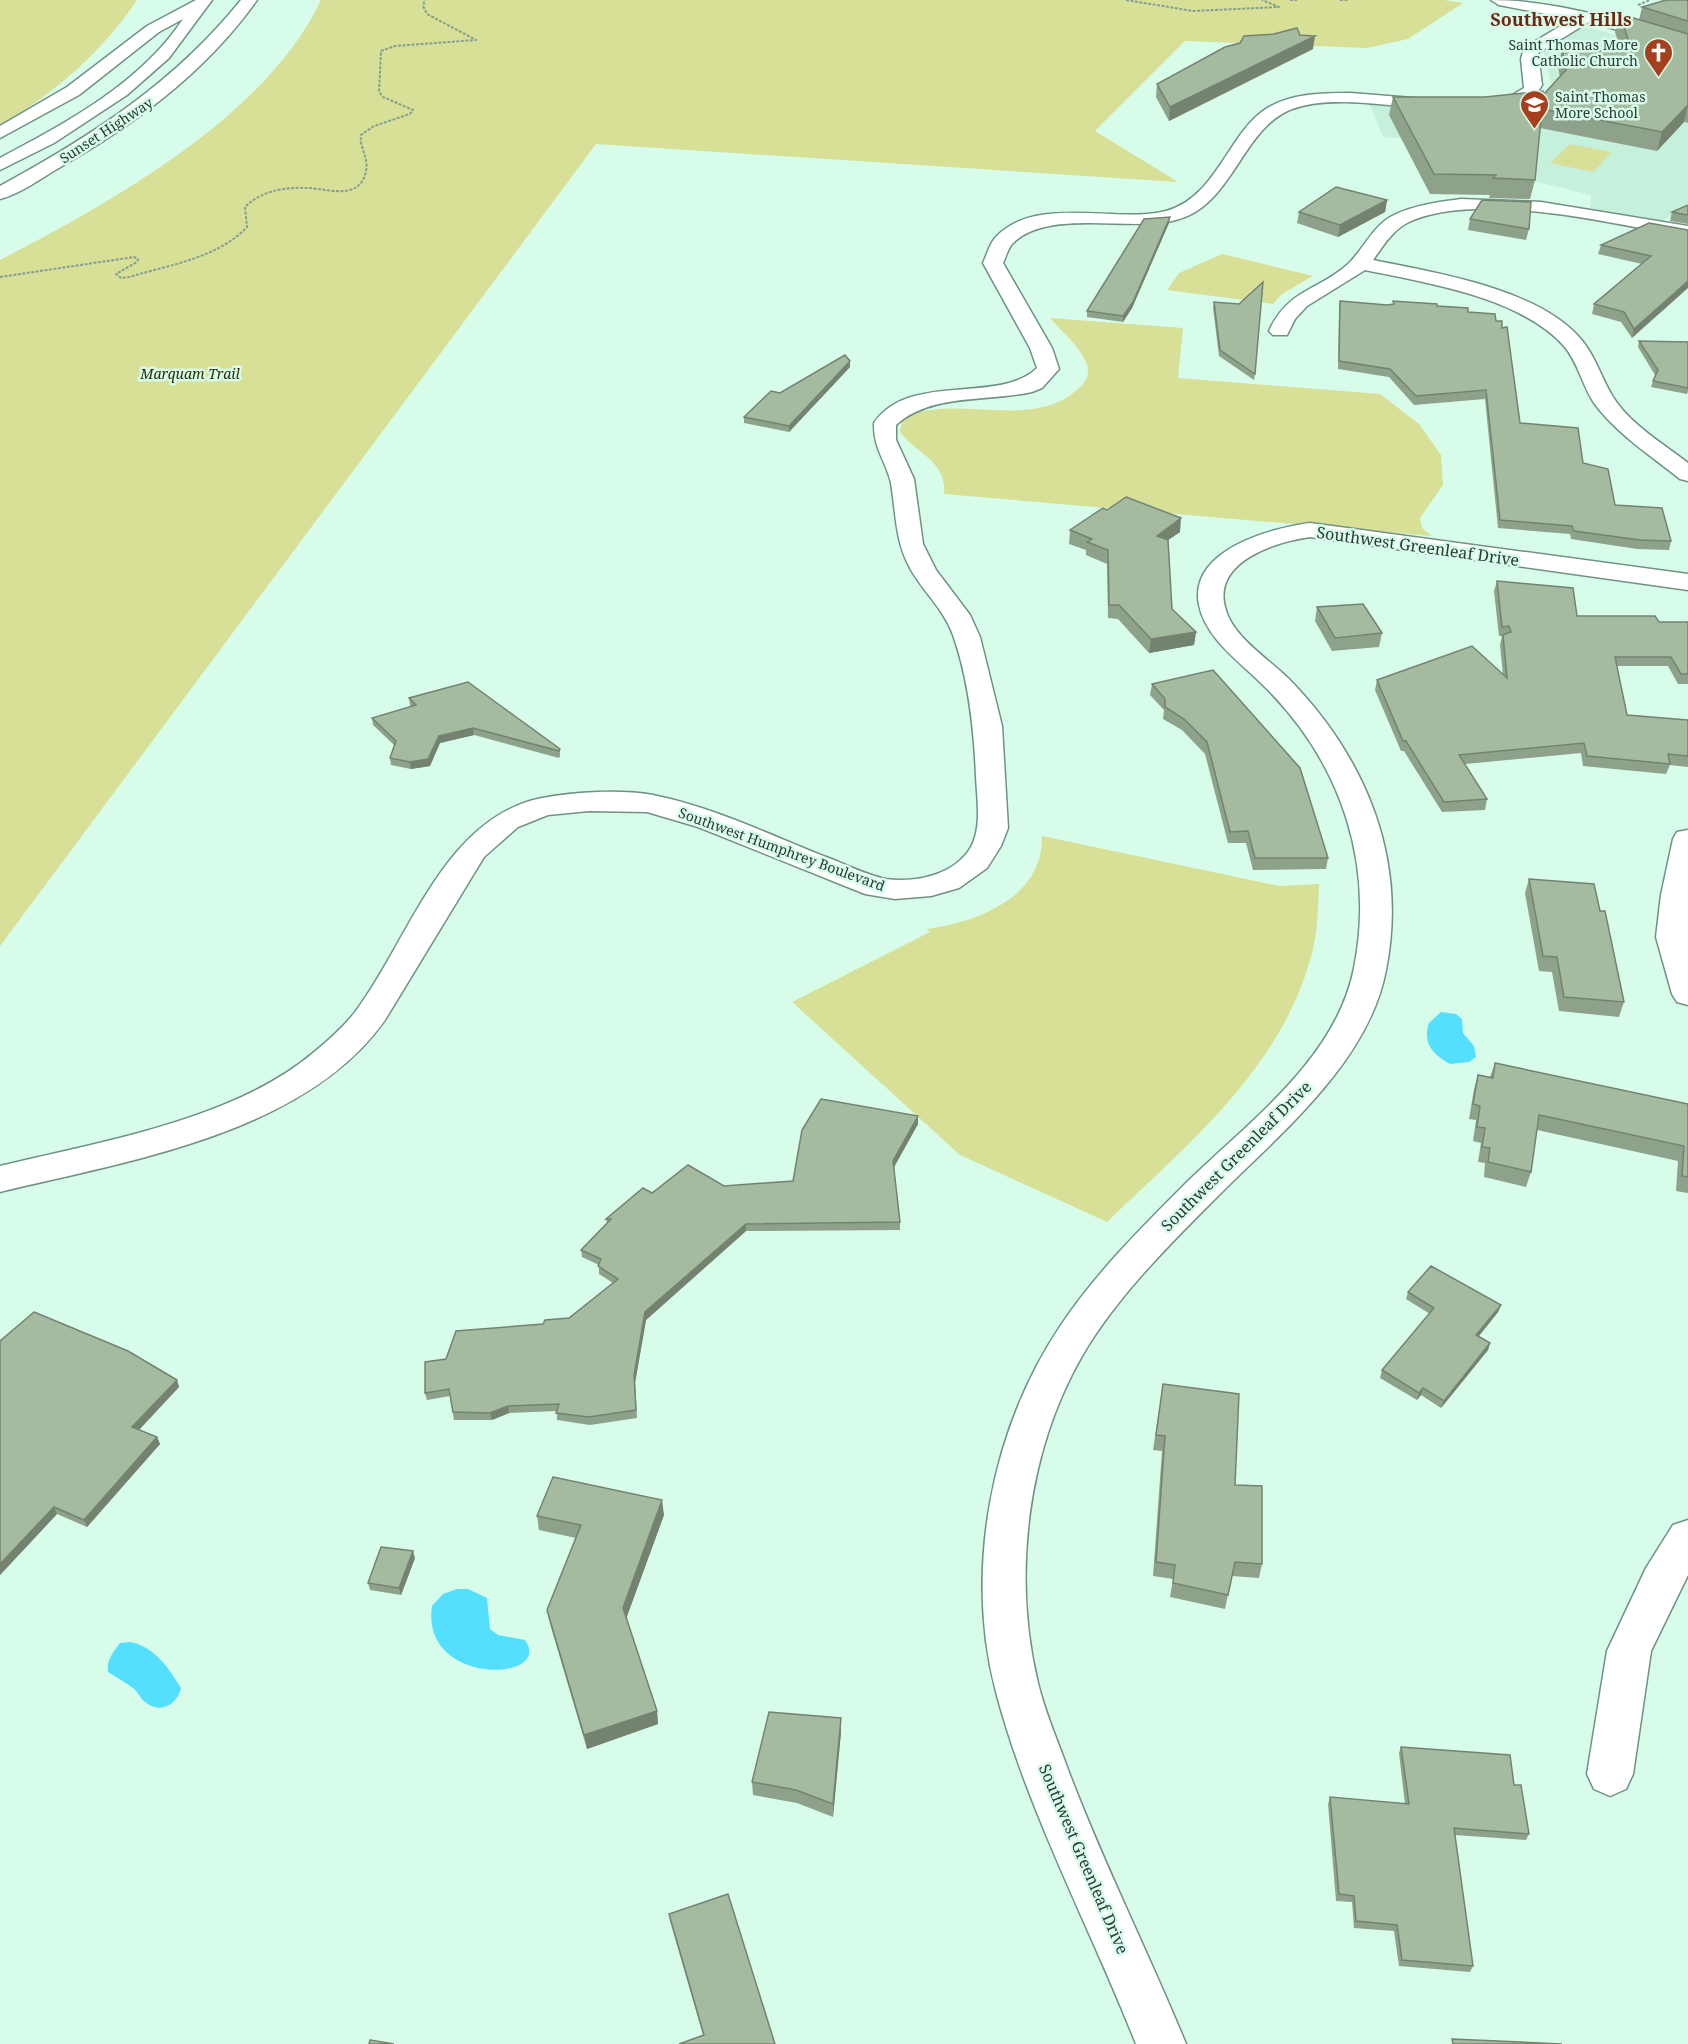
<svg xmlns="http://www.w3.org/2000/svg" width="1688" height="2044" font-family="'Noto Serif',serif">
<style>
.built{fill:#c4f0dc}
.green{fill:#d7e096}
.water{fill:#55dffe}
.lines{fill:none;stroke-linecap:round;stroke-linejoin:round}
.minor-casing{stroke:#719283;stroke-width:3}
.major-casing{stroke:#719283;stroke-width:3}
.highway-casing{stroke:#719283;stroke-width:3}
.path{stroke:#859f93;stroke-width:2;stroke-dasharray:3 1.5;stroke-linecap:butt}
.minor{fill:#fff;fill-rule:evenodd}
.major{fill:#fff;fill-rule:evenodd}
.highway{fill:#fff;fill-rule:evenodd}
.wall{fill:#8ea18a}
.shaded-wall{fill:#748370}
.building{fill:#a5bba0;stroke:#748370;stroke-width:1.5}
.labels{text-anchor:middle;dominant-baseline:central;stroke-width:5;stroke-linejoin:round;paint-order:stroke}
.far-poi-label{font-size:14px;fill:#2b3a33;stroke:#d7fcea;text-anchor:end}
.far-street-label{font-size:14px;fill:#2b3a33;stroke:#d7fcea}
.far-park-label{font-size:14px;font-style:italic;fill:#2a2d02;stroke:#d7fcea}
.street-label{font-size:16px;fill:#2b3a33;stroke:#d7fcea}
.far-district-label{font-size:18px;font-weight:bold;fill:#6b2915;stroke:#d7fcea}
</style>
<rect width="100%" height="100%" fill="#d7fcea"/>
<polygon class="built" points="1586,26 1622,37 1622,54 1682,123 1688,123 1688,204 1661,222 1590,212 1591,195 1449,160 1443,141 1383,137 1370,105 1468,110 1541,100 1552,87 1543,49"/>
<g class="green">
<path d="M0 0H137C102 52 54 94 0 125Z"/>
<path d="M321 0H1444L1463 3 1408 39 1367 48 1185 41 1095 131 1178 182 596 144 0 946V260C110 203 266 117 321 0Z"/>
<polygon points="1570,144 1612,152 1593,172 1550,163"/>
<polygon points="1222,254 1313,276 1282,294 1273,304 1167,290 1179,273"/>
<path d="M1050 318 1183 328 1178 378 1380 394 1419 424 1441 455 1443 485 1420 518 1422 528 1432 536 944 494C947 460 916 454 900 432L902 422C909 414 920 411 931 410 978 403 1039 425 1078 389 1086 382 1090 374 1087 365 1082 348 1061 331 1050 318Z"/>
<path d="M1042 836 1279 886 1319 884C1318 907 1318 931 1312 953 1282 1068 1189 1143 1107 1222L960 1155 792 1002 930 932 927 929C979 922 1043 897 1042 836Z"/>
</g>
<g class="water">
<path d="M1441 1012 1456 1014 1462 1019 1463 1033 1474 1046 1476 1057 1469 1062 1450 1064C1433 1055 1422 1043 1429 1023Z"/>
<path d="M457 1589H468L487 1598 490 1629 498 1635 525 1640C555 1682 420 1687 432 1606L443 1594Z"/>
<path d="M130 1642C155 1647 168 1667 181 1688 178 1704 160 1715 145 1702 140 1698 138 1692 133 1688 125 1682 116 1677 108 1672 106 1661 113 1652 120 1643Z"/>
</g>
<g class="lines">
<defs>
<g id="minor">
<polygon points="1604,16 1688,42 1688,52 1598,24 1596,21 1598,18"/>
<path d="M1461 199 1541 202 1688 226V238C1616 223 1474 190 1407 223 1392 231 1383 246 1373 260 1436 273 1535 288 1579 337 1595 354 1601 378 1613 397 1630 424 1662 443 1688 463V481L1680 479C1650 455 1617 434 1594 403 1582 385 1578 362 1564 346 1520 297 1427 283 1365 270L1307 306 1295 319 1287 335H1273L1269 331C1288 289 1318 291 1348 264 1364 249 1373 225 1394 215 1415 205 1438 202 1461 199Z"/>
<path d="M1310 523 1688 574V590L1310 537C1276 542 1213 561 1225 607 1232 637 1268 658 1289 679 1366 758 1408 859 1386 970 1369 1061 1282 1132 1220 1194 1171 1243 1117 1296 1082 1356 1027 1452 1012 1576 1038 1683 1045 1712 1057 1739 1067 1767 1102 1861 1148 1951 1186 2044H1136C1090 1927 1028 1813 996 1692 964 1571 991 1431 1059 1328 1094 1275 1140 1229 1184 1185 1247 1123 1336 1060 1354 968 1375 864 1341 763 1266 688 1243 664 1206 640 1199 605 1188 550 1271 528 1310 523Z"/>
<polygon points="1688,830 1688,1005 1677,1002 1672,994 1656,937 1661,895 1673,839 1677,832"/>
<polygon points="1688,1520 1688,1575 1651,1651 1633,1774 1626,1789 1610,1796 1594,1789 1587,1774 1607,1651 1646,1568 1673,1525"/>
</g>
<g id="major">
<path d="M1491 0C1528 0 1565 7 1601 16L1603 19 1601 22H1589L1538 53 1542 85C1531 106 1510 109 1488 110L1479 105 1482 101 1509 97 1524 88 1521 59 1524 48 1572 19 1499 5Z"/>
<path d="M1351 93 1437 100 1446 105 1437 110C1395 107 1332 94 1292 109 1240 129 1233 209 1172 221 1126 231 1048 209 1013 243 1008 248 1006 257 1003 263L1052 348 1059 369 1042 388 1032 392C989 402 931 393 896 425V440L914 479 923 544 936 570 970 615 980 637 1002 726 1008 828 1001 846 987 868 959 888 931 896 895 899 865 894 698 827 647 812 589 811 548 815 518 827 484 857 385 1020C305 1134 127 1161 0 1192V1166C99 1142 234 1120 313 1053 329 1040 346 1025 358 1008 410 937 445 817 542 798 574 792 621 789 653 795 713 807 770 835 826 857 845 864 866 875 886 879 916 883 955 875 971 847 982 826 977 800 976 776 974 730 969 680 953 635 944 609 923 592 910 568 895 541 896 513 891 483 886 461 873 448 874 423 909 371 999 405 1037 368L1030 348 983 263C987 255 989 245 995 238 1034 194 1116 224 1166 211 1215 198 1228 136 1263 111 1288 93 1322 93 1351 93Z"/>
</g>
<g id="highway">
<path d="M196 0H212L169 58 127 95 54 143 0 170V158C66 123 141 83 183 19L159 32 79 95 0 138V126L67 87 147 26Z"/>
<path d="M241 0H257C205 73 134 125 57 169 40 179 20 194 0 199V186C92 136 175 82 241 0Z"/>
</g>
</defs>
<use href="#minor" class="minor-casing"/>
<use href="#major" class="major-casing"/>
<use href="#highway" class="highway-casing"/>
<g class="path">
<polyline points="1126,0 1193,11 1279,7 1262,0"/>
<polyline points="1290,0 1297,0"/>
<polyline points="1340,0 1349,0"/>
<polyline points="1638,5 1650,0"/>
<path d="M0 277 134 257 138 259 137 262 116 274 121 278 129 277C169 265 218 258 247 227L245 207C261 191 284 187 306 188 327 188 360 202 366 171 369 158 359 147 361 135L374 126 410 114 413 110 383 97 379 92 381 51 395 46 476 40 427 14 423 6 425 0"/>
</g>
<use href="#minor" class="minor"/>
<use href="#major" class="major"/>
<use href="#highway" class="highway"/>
</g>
<g class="wall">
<polygon points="1688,2 1688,123 1684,122 1657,151 1540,128 1535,180 1530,199 1489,198 1490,195 1430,194 1389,115 1393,97 1485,97 1543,95 1560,77 1558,67 1562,49 1621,52 1615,32 1620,14 1639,20 1642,7"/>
<polygon points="1300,35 1313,49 1169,121 1156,97 1157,84"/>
<polygon points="1387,200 1385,212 1338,237 1297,223 1299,212"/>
<polygon points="1688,205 1688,224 1670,221 1672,212"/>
<polygon points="1470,219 1529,229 1526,240 1468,230"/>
<polygon points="1169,223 1132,308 1123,322 1087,317 1087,311"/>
<polygon points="1688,230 1632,338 1621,322 1592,314 1594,304 1642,264 1598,254 1601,245"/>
<polygon points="1340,301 1387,305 1393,304 1393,301 1437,306 1468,312 1496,321 1502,328 1520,423 1583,463 1615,505 1671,541 1669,550 1637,549 1571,539 1570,534 1498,528 1485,399 1414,405 1389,377 1338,369 1339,309"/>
<polygon points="1214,302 1255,374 1254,380 1219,356 1213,308"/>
<polygon points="1639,341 1688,342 1688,391 1687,394 1651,387 1655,375 1638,347"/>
<polygon points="850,367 789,432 744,423 744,417 780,393"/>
<polygon points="1070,530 1180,532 1168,540 1172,609 1196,632 1194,645 1149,653 1118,619 1108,618 1107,564 1086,555 1086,550 1069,544"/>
<polygon points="1497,581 1577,616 1659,622 1688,622 1688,684 1678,684 1668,666 1617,666 1627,715 1688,720 1688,767 1670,765 1666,774 1583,766 1581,753 1465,764 1487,799 1485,810 1442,812 1404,751 1401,751 1375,690 1377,680 1503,675 1500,645 1502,636 1499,636 1494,591"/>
<polygon points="1317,607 1382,633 1379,647 1332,651 1315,621"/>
<polygon points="1152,684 1328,858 1326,869 1253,870 1246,843 1228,843 1205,754 1182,730 1163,719 1164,710 1150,695"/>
<polygon points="409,698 560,749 560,756 559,758 474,735 440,743 430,766 411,769 391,765 390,758 394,745 373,725 372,718 411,707 410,705"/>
<polygon points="1529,879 1600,911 1624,1002 1619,1017 1559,1011 1552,972 1539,971 1525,893"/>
<polygon points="1495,1063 1688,1104 1688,1193 1676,1191 1678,1161 1537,1130 1531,1172 1526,1187 1484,1177 1485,1163 1478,1162 1481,1143 1473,1141 1476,1120 1469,1119 1474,1089 1478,1075 1490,1077"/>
<polygon points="918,1124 894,1167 900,1222 900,1230 746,1231 646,1320 635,1383 637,1418 590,1425 557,1420 557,1411 509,1413 492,1420 454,1420 450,1396 427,1400 425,1393 446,1359 543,1324 569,1318 613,1283 599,1274 599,1265 582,1257 581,1250 607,1223 606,1219 652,1193 724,1186 793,1181"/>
<polygon points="1408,1292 1501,1305 1498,1312 1479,1336 1490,1343 1488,1350 1441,1408 1421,1395 1417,1400 1380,1378 1382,1370 1430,1314 1406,1299"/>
<polygon points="0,1341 177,1380 179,1387 139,1430 157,1437 160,1444 87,1527 57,1514 0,1575"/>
<polygon points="1163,1384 1235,1485 1262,1564 1259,1578 1232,1576 1225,1609 1170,1597 1173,1579 1153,1576 1162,1451 1153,1450"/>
<polygon points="664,1515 626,1618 657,1711 658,1724 587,1749 550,1624 547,1610 576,1538 539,1530 537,1516"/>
<polygon points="415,1558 401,1595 370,1590 368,1583"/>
<polygon points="841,1732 833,1817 797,1803 753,1795 752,1782"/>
<polygon points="1401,1747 1514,1785 1529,1834 1526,1840 1455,1835 1473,1966 1470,1972 1399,1966 1394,1931 1354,1928 1352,1902 1336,1901 1328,1804 1330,1797 1405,1804 1399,1753"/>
<polygon points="669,1914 775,2044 703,2035 670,1921"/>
</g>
<g class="shaded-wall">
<polygon points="1315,36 1313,49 1169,121 1170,107"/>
<polygon points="1688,105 1684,122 1657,151 1662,132"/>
<polygon points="1387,200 1385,212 1338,237 1340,225"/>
<polygon points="1170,217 1169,223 1132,308 1123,322 1123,316"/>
<polygon points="1688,281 1688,288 1632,338 1634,329"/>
<polygon points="850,361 850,367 789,432 789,426"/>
<polygon points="1181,518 1180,532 1155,549 1157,536"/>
<polygon points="1196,632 1194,645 1149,653 1151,639"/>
<polygon points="473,728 474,735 440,743 430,766 411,769 410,762 439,736"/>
<polygon points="918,1116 918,1124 893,1169 893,1161"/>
<polygon points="746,1224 746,1231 646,1320 635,1383 637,1418 634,1375 645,1312"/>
<polygon points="1501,1305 1498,1312 1474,1342 1476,1335"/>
<polygon points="1490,1343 1488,1350 1441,1408 1444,1401"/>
<polygon points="177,1380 179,1387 135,1434 132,1427"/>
<polygon points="1423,1388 1421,1395 1417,1400 1419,1393"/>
<polygon points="508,1406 509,1413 492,1420 490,1413"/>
<polygon points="157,1437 160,1444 87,1527 84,1520"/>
<polygon points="662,1500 664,1515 625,1622 623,1608"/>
<polygon points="54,1507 57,1514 0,1575 0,1564"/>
<polygon points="413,1551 415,1558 401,1595 399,1588"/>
<polygon points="657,1711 658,1724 587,1749 584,1735"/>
<polygon points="841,1718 841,1732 833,1817 833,1804"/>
</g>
<g class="building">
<polygon points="1666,0 1687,0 1688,2 1688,21 1642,7"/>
<polygon points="1620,14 1688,34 1688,105 1662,132 1542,109 1535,180 1493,178 1496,175 1434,174 1393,97 1485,97 1543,91 1543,95 1566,70 1562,49 1632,52"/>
<polygon points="1297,28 1300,35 1315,36 1170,107 1157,84 1225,47 1240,43 1244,36 1274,34"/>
<polygon points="1336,187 1387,200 1340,225 1299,212"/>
<polygon points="1482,200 1531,202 1529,229 1470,219"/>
<polygon points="1688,205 1688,215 1672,212"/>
<polygon points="1170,217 1133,302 1123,316 1087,311 1144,219"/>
<polygon points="1649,223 1688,230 1688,281 1634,329 1624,312 1594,304 1651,256 1601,245"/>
<polygon points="1263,282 1255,374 1220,350 1214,302 1239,304"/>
<polygon points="1340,301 1387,305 1394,304 1393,301 1437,304 1437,306 1468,308 1468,312 1495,314 1496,321 1502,321 1502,328 1507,327 1520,423 1578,428 1583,463 1608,469 1615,505 1662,508 1671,541 1640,540 1574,531 1572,526 1500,520 1486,390 1416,396 1390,369 1339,361"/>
<polygon points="1639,341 1688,342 1688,388 1653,381 1658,370"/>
<polygon points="845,355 850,361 789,426 744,417 771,391 780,393"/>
<polygon points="1126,497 1181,518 1157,536 1168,540 1172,609 1196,632 1151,639 1119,605 1109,605 1108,550 1087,542 1092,539 1070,530 1103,508 1107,510"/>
<polygon points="1497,581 1573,588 1577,616 1655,616 1659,622 1688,622 1688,674 1681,674 1671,657 1615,657 1627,715 1688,720 1688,756 1668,754 1670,764 1587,756 1584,743 1459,755 1487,799 1444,802 1406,741 1403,741 1377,680 1472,646 1507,678 1503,635 1511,632 1509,626 1502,627"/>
<polygon points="1363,604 1382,633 1335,638 1317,607"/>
<polygon points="1213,670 1300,768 1328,858 1255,858 1248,831 1230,832 1207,742 1184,719 1165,707 1165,699 1152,684"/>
<polygon points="468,682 560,749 559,751 473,728 439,736 428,759 410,762 390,758 396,741 372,718 416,705 409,698"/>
<polygon points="1529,879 1594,884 1600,911 1605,911 1624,1002 1564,997 1557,957 1543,956"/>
<polygon points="1495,1063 1688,1104 1688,1177 1682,1176 1684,1146 1539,1115 1531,1172 1488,1162 1490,1148 1482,1147 1485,1128 1477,1127 1480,1106 1473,1104 1478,1075 1493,1078"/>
<polygon points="821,1099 918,1116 893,1161 900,1222 746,1224 645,1312 634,1375 636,1410 589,1417 556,1413 559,1404 508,1406 490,1413 453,1412 449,1389 425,1393 425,1362 446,1359 456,1331 543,1324 545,1320 569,1318 618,1279 598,1266 601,1259 581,1250 611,1219 606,1219 643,1188 652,1193 688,1165 724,1186 793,1181 802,1130"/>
<polygon points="1431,1266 1501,1305 1476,1335 1490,1343 1444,1401 1423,1388 1419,1393 1382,1370 1434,1308 1408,1292"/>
<polygon points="34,1312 128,1351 177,1380 132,1427 157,1437 84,1520 54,1507 0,1564 0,1341"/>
<polygon points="1163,1384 1239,1394 1235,1485 1262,1486 1262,1564 1235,1562 1228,1595 1173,1583 1175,1565 1156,1562 1165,1436 1156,1435"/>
<polygon points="553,1477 662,1500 623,1608 657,1711 584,1735 547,1610 581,1525 537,1516"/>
<polygon points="381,1547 413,1551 399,1588 368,1583"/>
<polygon points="769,1712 841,1718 833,1804 796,1790 752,1782"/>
<polygon points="1401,1747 1510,1755 1514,1785 1521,1785 1529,1834 1454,1828 1473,1966 1402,1960 1397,1925 1356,1921 1354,1896 1339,1894 1330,1797 1409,1804"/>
<polygon points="728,1894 775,2044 679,2044 704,2035 669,1914"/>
<polygon points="1452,2039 1562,2044 1453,2044"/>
<polygon points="370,2040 394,2044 369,2044"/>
</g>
<defs>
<symbol id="church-pin" viewBox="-11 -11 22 30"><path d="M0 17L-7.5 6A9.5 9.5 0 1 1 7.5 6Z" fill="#a63f1e" stroke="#d7fcea"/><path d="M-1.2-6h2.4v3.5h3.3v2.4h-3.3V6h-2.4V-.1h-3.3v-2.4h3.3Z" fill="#fff"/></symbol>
<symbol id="school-pin" viewBox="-11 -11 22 30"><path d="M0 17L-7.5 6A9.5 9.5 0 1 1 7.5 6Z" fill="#a63f1e" stroke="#d7fcea"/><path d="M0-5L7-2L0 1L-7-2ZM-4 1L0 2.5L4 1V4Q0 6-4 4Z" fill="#fff"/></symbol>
</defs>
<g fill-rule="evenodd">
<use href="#church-pin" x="1642" y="36" width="33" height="45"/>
<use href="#school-pin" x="1518" y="88" width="33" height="45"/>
</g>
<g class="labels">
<g class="far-poi-label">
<text x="1638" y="44">Saint Thomas More<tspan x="1638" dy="16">Catholic Church</tspan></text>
<text x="1555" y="96" text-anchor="start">Saint Thomas<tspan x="1555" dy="16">More School</tspan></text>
</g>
<g class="far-street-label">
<text transform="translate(106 130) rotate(-33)">Sunset Highway</text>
<text transform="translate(782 849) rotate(20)">Southwest Humphrey Boulevard</text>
</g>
<g class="far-park-label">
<text x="190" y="373">Marquam Trail</text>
</g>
<g class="street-label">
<text transform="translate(1418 546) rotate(8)">Southwest Greenleaf Drive</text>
<text transform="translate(1236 1156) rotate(-45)">Southwest Greenleaf Drive</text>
<text transform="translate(1084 1859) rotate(67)">Southwest Greenleaf Drive</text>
</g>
<g class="far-district-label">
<text x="1561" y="19">Southwest Hills</text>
</g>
</g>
</svg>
